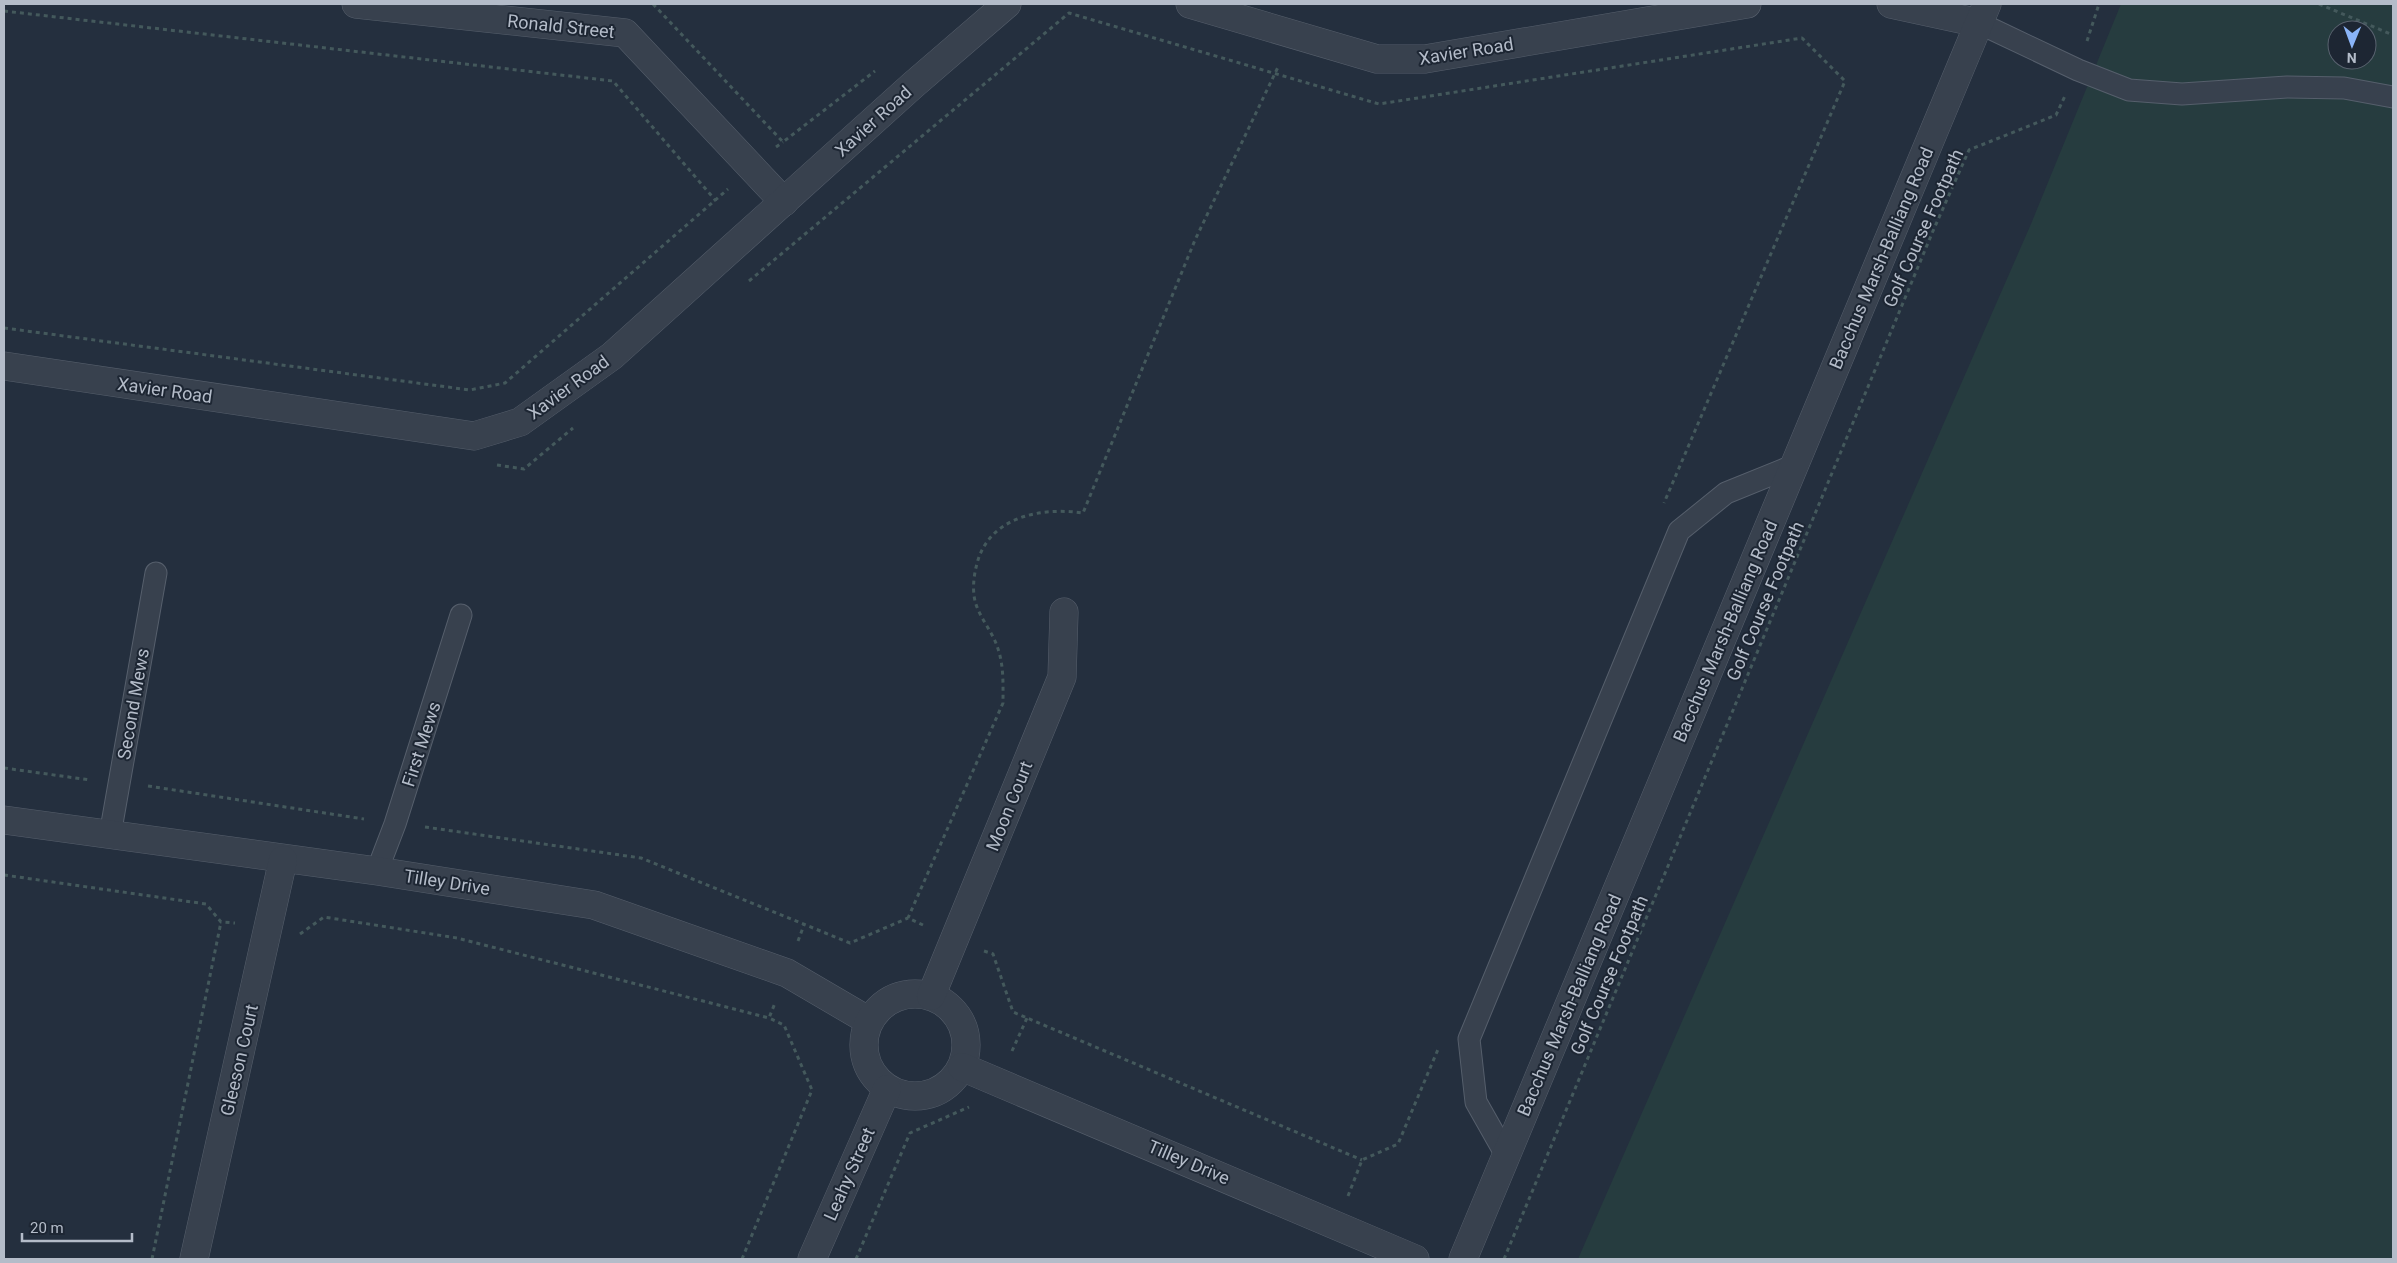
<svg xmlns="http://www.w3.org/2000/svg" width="2397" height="1263" font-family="Roboto,sans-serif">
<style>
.green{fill:#263c3f;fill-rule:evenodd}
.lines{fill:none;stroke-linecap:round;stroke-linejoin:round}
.service-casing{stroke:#565f6c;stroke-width:23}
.minor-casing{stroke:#565f6c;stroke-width:29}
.tertiary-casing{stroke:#565f6c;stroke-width:29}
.path{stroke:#44595c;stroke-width:3;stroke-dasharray:4 4;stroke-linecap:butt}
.service{stroke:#38414e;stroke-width:21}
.minor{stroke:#38414e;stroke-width:28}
.tertiary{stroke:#38414e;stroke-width:28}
.labels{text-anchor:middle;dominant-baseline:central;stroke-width:4;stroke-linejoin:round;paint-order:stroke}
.street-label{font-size:18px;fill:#b4bcc9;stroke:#1d2633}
</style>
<rect width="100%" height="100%" fill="#242f3e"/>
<path class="green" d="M2121 4H2393V1259H1578L2031 224ZM2337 30H2367V60H2337Z"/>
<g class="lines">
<defs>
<g id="service">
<polyline points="1979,23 2078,70 2129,90 2182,94 2287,87 2344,88 2393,97"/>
<polyline points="110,835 156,573"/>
<polyline points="377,871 395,824 461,615"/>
<polyline points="1506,1155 1476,1102 1469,1039 1679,531 1726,493 1795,465"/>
</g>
<g id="minor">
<polyline points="356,4 625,33 784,202"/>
<polyline points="1190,4 1377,59 1425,59 1747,4"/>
<polyline points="1891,4 1979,23"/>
<polyline points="4,366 474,436 520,422 612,356 913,85 1007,4"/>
<polyline points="4,820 377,871 594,905 787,973 869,1021"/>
<circle cx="915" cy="1045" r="51"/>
<polyline points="931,996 1062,677 1064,612"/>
<polyline points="962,1067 1415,1259"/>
<polyline points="194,1259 283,860"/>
<polyline points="812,1259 887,1089"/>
</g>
<polyline id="tertiary" points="1463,1259 1987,4"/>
</defs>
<use href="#service" class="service-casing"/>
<use href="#minor" class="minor-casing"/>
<use href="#tertiary" class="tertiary-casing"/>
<g class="path">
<polyline points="653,4 783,142 875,71"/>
<polyline points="2319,4 2393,35"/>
<polyline points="4,11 613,81 716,201"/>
<polyline points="2087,41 2099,4"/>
<polyline points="776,147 783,142"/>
<polyline points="749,281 1069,13 1379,104 1802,38 1845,81 1664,503"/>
<polyline points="4,328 470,390 505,383 728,189"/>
<polyline points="497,465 524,469 573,428"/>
<polyline points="4,768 90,780"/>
<polyline points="148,786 364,819"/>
<polyline points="425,827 641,858 850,943 908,918"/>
<polyline points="4,875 206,904 221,922 235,923"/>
<path d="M923 925 908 918 1003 703C1003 684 1004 664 997 646 992 631 979 617 975 601 972 588 974 573 978 560 992 516 1042 507 1083 513L1195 240 1279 65"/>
<polyline points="300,934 324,917 457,938 769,1018 775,1003"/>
<polyline points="798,941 804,925"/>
<polyline points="984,951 993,954 1013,1012 1362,1160"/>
<polyline points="1012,1051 1027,1018"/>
<polyline points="1348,1196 1362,1160 1398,1144 1439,1047"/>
<polyline points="152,1259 221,922"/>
<polyline points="742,1259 812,1090 784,1025 769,1018"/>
<polyline points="856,1259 910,1133 969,1107"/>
<polyline points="1504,1259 1933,231 1969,150 2056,115 2065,96"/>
</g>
<use href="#service" class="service"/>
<use href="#minor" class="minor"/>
<use href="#tertiary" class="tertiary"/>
</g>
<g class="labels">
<g class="street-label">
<text transform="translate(561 26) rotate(6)">Ronald Street</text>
<text transform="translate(1466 51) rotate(-9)">Xavier Road</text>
<text transform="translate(873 121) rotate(-42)">Xavier Road</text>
<text transform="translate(1923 228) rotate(-66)">Golf Course Footpath</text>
<text transform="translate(1881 258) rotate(-67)">Bacchus Marsh-Balliang Road</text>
<text transform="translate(568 387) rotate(-36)">Xavier Road</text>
<text transform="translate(165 390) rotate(8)">Xavier Road</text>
<text transform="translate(1765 601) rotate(-67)">Golf Course Footpath</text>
<text transform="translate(1725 631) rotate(-67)">Bacchus Marsh-Balliang Road</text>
<text transform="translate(133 704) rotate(-80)">Second Mews</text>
<text transform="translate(421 744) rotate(-72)">First Mews</text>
<text transform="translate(1009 806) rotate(-68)">Moon Court</text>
<text transform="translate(447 882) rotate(9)">Tilley Drive</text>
<text transform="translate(1609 975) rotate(-67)">Golf Course Footpath</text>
<text transform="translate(1569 1005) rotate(-67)">Bacchus Marsh-Balliang Road</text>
<text transform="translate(239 1060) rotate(-77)">Gleeson Court</text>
<text transform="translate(1189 1162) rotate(23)">Tilley Drive</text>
<text transform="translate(849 1174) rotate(-66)">Leahy Street</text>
</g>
</g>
<rect width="2397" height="1263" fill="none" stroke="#b4bcc9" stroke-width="10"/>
<g transform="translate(2352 45) rotate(181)"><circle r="24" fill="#1d2633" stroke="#59626f"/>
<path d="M0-4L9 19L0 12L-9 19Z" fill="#8ab4f8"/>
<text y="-8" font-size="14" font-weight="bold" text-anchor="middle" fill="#b4bcc9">N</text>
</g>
<path d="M22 1233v8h110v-8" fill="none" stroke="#b4bcc9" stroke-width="2.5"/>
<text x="30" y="1233" font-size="15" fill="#b4bcc9" stroke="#1d2633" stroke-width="4" paint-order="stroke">20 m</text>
</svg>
